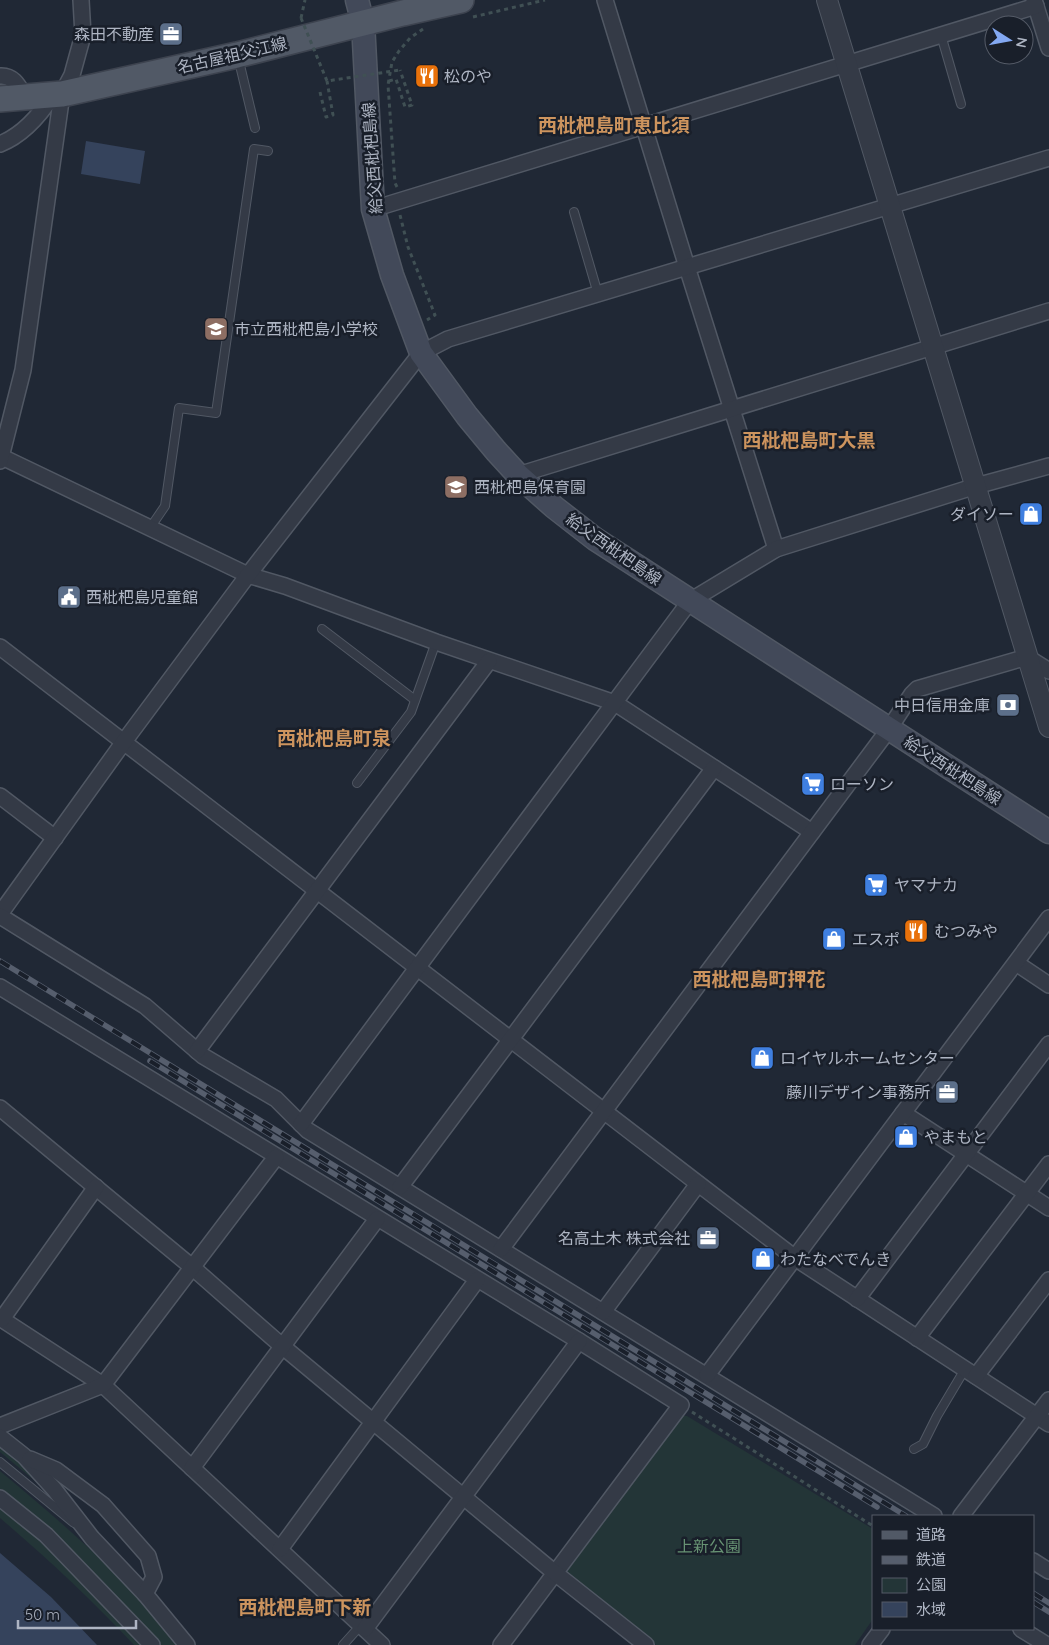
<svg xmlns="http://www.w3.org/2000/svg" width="1049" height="1645" font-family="Quicksand,'Noto Sans JP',sans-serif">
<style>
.green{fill:#233537}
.water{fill:#35435c}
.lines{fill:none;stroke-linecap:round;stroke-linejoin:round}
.service-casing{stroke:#515864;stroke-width:10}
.minor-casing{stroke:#515864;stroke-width:18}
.tertiary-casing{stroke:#515864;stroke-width:22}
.secondary-casing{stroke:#515864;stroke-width:25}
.primary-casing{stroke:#3d434f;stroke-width:28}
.path{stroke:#405054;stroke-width:3;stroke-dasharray:4 4;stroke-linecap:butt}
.service{stroke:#343a46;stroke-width:8}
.minor{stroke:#343a46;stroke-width:15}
.tertiary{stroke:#343a46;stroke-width:20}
.secondary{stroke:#424959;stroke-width:22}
.primary{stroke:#515966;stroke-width:25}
.rail-casing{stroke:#565e6d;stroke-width:5.5}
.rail{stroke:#191f2a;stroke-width:4;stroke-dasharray:11;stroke-linecap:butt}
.path-bridge{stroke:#405054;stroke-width:3;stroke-dasharray:4 4;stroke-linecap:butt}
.labels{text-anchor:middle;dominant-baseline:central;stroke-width:5;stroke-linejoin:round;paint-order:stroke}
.poi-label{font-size:16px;fill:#aeb5c3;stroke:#191f2a;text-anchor:start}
.street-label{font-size:16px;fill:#aeb5c3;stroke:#191f2a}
.park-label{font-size:16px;fill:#679273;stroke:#191f2a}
.quarter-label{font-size:19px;font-weight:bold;fill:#cd945e;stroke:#191f2a}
</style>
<rect width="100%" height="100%" fill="#202835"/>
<g class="green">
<polygon points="682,1416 687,1416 873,1529 873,1619 855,1645 656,1645 569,1579 567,1569"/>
<polygon points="0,1447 16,1459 46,1490 0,1452"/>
<path d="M0 1471C64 1524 128 1580 181 1645H158L0 1492Z"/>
<path d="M0 1504 47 1543 146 1645H134C92 1600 47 1558 0 1518Z"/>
</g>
<g class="water">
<polygon points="86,141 145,151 140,184 81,174"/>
<polygon points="0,1553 51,1597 97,1645 0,1645"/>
</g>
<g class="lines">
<defs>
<g id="service">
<polyline points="941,35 961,104"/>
<polyline points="238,57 255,128"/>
<polyline points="574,212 598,294"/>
<polyline points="150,528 165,506 179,408 216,413 254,149 268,151"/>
<polyline points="322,629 415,700"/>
<polyline points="357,783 411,712 436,642"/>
<polyline points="914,1449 923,1444 937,1416 965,1369"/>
<polyline points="0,1462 74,1523"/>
<polyline points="343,1645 361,1625"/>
</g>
<g id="minor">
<polyline points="605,0 687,267 776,549"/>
<polyline points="1034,0 1049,48"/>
<path d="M0 76C14 75 19 87 25 97"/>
<path d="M0 144C23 135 40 115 53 95"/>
<polyline points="373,209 1036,6"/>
<polyline points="0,456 248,575 285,586 436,642 615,703 812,832"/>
<polyline points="0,461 23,370 62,94 72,75 83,35 81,0"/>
<polyline points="518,475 1049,311"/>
<polyline points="0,647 795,1258 1049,1424"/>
<polyline points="0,796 55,838"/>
<polyline points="0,914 123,743 248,575 421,353 448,339 1049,158"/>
<polyline points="0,916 145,1006 203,1056 276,1099 307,1130 934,1516"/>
<polyline points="1016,963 1049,985"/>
<polyline points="0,987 579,1341 681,1405 501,1645"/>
<polyline points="197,1051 489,661"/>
<polyline points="0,1108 192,1267 282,1346 555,1573 646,1645"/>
<polyline points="903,1113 1049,1208"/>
<polyline points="301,1124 690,601 776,549 976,486 1049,466"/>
<polyline points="400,1187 714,768"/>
<polyline points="501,1249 889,729 912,694 917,689 1027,657 1049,671"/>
<polyline points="857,1299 1049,1044"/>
<polyline points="603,1312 698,1184"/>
<polyline points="0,1318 103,1385 382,1645"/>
<polyline points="2,1319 96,1187"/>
<polyline points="917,1338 1049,1164"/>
<polyline points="707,1375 1049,918"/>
<polyline points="976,1376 1049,1280"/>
<polyline points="0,1426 103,1385 276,1157"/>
<polyline points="0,1437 24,1456 54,1489 92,1538 145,1594 187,1645"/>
<polyline points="30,1459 56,1470 103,1505 148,1556 154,1577 145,1594"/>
<polyline points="192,1468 377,1219"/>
<polyline points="0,1498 46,1535 152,1645"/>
<polyline points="961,1516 1049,1400"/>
<polyline points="280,1549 477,1280"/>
<polyline points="1033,1561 1049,1571"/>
<polyline points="365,1629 579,1341"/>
<polyline points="1021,1629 1047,1645"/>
<polyline points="870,1645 882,1629"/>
</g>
<polyline id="tertiary" points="827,0 1049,727"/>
<polyline id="secondary" points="357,0 363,23 373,209 392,275 421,353 467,416 496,451 518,475 554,507 595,539 1049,832"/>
<polyline id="primary" points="0,99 62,94 237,55 403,13 461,0"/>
</defs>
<use href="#service" class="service-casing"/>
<use href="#minor" class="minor-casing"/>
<use href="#tertiary" class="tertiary-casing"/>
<use href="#secondary" class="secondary-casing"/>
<use href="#primary" class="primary-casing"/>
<g class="path">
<polyline points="473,17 545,0"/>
<polyline points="301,18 305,0"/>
<polyline points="389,81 396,79 405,107 412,105 400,70"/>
<polyline points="320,92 326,117 333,115 327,81"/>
<polyline points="397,187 395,183 388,85 392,62 399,51 410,38 423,29"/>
<polyline points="400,215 408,247 435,315 427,320"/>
<polyline points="692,1412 873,1526"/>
</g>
<use href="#service" class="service"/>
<use href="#minor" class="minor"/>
<use href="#tertiary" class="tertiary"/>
<use href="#secondary" class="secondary"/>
<use href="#primary" class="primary"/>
<defs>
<g id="rail">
<polyline points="0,961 906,1516"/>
<polyline points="150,1061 877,1507"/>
<polyline points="1033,1593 1049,1603"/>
<polyline points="1033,1602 1049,1612"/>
</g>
</defs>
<use href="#rail" class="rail-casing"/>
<use href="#rail" class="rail"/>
<polyline class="path-bridge" points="301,18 327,81 400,70"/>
</g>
<defs>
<symbol id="office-square" viewBox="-11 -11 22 22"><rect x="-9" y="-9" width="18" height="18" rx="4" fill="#5c6f8a" stroke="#191f2a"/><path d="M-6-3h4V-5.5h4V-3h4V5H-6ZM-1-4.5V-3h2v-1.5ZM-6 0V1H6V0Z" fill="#fff"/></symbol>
<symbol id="restaurant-square" viewBox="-11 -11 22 22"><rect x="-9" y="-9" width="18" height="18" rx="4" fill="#e8710a" stroke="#191f2a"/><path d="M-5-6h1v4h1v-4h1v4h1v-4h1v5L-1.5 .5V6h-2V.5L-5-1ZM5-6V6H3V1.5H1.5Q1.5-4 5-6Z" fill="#fff"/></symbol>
<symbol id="school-square" viewBox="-11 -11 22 22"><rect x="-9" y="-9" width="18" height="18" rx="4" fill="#8d6e63" stroke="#191f2a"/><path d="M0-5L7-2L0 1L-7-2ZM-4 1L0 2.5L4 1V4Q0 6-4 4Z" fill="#fff"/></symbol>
<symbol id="shop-square" viewBox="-11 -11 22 22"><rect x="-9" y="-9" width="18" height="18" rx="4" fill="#3f7fe0" stroke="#191f2a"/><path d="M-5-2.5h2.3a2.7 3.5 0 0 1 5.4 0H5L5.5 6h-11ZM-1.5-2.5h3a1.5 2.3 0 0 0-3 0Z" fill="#fff"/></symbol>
<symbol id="civic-square" viewBox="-11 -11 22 22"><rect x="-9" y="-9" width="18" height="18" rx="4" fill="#5c6f8a" stroke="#191f2a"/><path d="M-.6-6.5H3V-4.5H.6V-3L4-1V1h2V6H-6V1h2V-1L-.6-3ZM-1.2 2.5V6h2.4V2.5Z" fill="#fff"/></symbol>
<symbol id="bank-square" viewBox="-11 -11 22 22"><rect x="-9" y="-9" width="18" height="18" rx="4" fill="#5c6f8a" stroke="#191f2a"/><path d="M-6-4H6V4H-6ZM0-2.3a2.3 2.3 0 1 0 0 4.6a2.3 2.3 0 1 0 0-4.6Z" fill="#fff"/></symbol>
<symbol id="supermarket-square" viewBox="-11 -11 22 22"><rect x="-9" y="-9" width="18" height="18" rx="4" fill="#3f7fe0" stroke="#191f2a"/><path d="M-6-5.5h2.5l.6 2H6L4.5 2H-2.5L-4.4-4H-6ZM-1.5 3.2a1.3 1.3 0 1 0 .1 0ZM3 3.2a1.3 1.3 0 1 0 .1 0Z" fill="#fff"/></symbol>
</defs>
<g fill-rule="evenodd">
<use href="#office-square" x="157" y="20" width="28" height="28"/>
<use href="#restaurant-square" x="413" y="62" width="28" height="28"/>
<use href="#school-square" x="202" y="315" width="28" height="28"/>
<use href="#school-square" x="442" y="473" width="28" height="28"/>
<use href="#shop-square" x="1017" y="500" width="28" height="28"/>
<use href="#civic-square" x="55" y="583" width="28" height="28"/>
<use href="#bank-square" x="994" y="691" width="28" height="28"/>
<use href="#supermarket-square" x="799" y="770" width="28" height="28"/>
<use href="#supermarket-square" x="862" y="871" width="28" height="28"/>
<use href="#restaurant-square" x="902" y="917" width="28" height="28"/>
<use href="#shop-square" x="820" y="925" width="28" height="28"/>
<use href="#shop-square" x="748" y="1044" width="28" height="28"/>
<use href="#office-square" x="933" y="1078" width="28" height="28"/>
<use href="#shop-square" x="892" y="1123" width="28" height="28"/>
<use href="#office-square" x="694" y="1224" width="28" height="28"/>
<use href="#shop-square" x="749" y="1245" width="28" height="28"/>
</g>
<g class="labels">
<g class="poi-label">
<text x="154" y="34" text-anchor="end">森田不動産</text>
<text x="444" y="76">松のや</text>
<text x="234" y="329">市立西枇杷島小学校</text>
<text x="474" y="487">西枇杷島保育園</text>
<text x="1014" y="514" text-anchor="end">ダイソー</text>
<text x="86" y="597">西枇杷島児童館</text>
<text x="990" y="705" text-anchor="end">中日信用金庫</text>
<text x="830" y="784">ローソン</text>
<text x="894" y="885">ヤマナカ</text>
<text x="934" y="931">むつみや</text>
<text x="852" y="939">エスポ</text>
<text x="780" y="1058">ロイヤルホームセンター</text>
<text x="930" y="1092" text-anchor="end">藤川デザイン事務所</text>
<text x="924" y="1137">やまもと</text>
<text x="690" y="1238" text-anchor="end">名高土木 株式会社</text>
<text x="780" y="1259">わたなべでんき</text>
</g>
<g class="street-label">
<text transform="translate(232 55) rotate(-13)">名古屋祖父江線</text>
<text transform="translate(372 158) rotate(-94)">給父西枇杷島線</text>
<text transform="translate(614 549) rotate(35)">給父西枇杷島線</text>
<text transform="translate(953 770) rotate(33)">給父西枇杷島線</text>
</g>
<g class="park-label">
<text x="709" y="1546">上新公園</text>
</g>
<g class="quarter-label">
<text x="614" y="125">西枇杷島町恵比須</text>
<text x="809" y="440">西枇杷島町大黒</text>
<text x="334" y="738">西枇杷島町泉</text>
<text x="759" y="979">西枇杷島町押花</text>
<text x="305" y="1607">西枇杷島町下新</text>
</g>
</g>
<rect x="872" y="1515" width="162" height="115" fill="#191f2a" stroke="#555b67"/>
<rect x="882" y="1531" width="25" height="8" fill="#515966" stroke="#555b67"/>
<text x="916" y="1540" font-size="15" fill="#aeb5c3">道路</text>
<rect x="882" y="1556" width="25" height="8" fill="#565e6d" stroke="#555b67"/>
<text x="916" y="1565" font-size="15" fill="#aeb5c3">鉄道</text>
<rect x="882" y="1578" width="25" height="15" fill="#233537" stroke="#555b67"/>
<text x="916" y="1590" font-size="15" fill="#aeb5c3">公園</text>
<rect x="882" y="1602" width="25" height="15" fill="#35435c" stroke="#555b67"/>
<text x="916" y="1615" font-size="15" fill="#aeb5c3">水域</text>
<g transform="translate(1009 40) rotate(101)"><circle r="24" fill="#191f2a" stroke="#555b67"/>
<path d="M0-4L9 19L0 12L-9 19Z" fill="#83a8f2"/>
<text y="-8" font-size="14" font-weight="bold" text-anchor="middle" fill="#aeb5c3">N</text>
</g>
<path d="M18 1620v8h118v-8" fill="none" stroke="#aeb5c3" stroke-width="2.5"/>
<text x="25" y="1620" font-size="15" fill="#aeb5c3" stroke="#191f2a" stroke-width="4" paint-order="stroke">50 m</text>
</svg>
